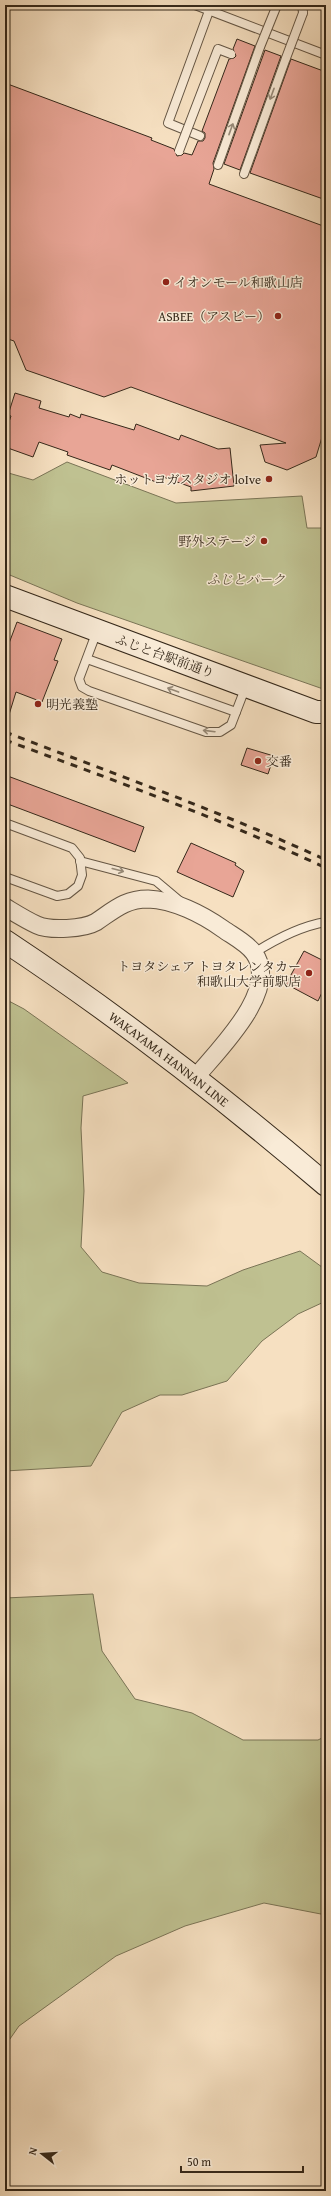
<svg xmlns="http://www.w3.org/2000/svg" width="331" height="2196" font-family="'Gentium Book Plus','Noto Serif JP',serif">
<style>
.green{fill:#bfc191;stroke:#7a7456}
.building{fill:#e8a596;stroke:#35281a}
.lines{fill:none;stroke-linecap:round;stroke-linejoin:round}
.lane-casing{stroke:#655644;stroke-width:10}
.street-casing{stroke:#655644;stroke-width:19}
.secondary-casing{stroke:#35281a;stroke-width:24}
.lane{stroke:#f9ebd7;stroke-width:8}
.street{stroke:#f9ebd7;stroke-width:17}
.secondary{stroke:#f9ebd7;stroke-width:22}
.rail{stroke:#35281a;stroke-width:3;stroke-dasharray:7 7;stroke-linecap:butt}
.lane-bridge-casing{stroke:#655644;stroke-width:10;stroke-linecap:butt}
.lane-bridge{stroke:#f9ebd7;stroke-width:8}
.oneway{stroke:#978a78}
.poi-dot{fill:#8f2418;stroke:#f9ebd7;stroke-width:1.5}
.labels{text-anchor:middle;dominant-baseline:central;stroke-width:3;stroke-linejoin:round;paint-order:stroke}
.poi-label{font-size:13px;fill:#35281a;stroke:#f9ebd7;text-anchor:end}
.park-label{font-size:13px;font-style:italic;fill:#584e38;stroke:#f9ebd7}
.street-label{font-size:13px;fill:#35281a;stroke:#f9ebd7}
</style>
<rect width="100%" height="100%" fill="#f6e0c1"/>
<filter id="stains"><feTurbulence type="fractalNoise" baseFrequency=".005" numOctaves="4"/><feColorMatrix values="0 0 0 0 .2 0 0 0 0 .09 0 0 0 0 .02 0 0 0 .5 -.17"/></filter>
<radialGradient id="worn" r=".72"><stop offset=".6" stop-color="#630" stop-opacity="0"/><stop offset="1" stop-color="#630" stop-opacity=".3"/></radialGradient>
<g class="green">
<polygon points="67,462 176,503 302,496 307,528 326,528 326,690 77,603 5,573 5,472 33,480"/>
<polygon points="5,999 24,1009 128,1083 83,1096 81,1128 84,1191 81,1247 102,1272 139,1283 207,1286 243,1270 300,1251 326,1270 326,1301 298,1314 262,1341 227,1381 182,1395 160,1395 122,1412 91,1466 5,1471"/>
<polygon points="93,1594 102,1651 135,1699 192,1713 243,1740 318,1740 326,1736 326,1915 264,1903 185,1926 116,1956 19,2026 5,2046 5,1598"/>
</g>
<g class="building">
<polygon points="237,39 255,46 213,163 214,169 209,184 326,227 326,424 316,457 287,470 265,462 260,445 286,443 131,387 104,397 26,370 14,341 5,338 5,83 152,138 151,140 174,149 177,156 182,155 184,153 192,155 198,141 203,141 205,138 205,133 202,131 229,59 234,58 236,56 233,49"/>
<polygon points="265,50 281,56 240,170 224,164"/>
<polygon points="291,59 326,72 326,200 250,173"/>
<polygon points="15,393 41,401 39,408 69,417 70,414 80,418 81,414 134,430 136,424 179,440 181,435 218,449 230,448 234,486 191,491 191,487 158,475 156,482 112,465 110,470 67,455 68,452 39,442 33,457 5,447 5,434 11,416 8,415"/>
<polygon points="17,622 62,639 54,660 58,661 42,702 16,692 8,718 5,717 5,647 8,646"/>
<polygon points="247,748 274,756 268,774 241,765"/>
<polygon points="5,775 144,827 135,852 5,803"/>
<polygon points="191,843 236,863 235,865 244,871 233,897 177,872"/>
<polygon points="304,951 326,962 326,984 318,1001 286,984"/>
</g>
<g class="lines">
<defs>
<g id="lane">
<polyline points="195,5 326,55"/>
<polyline points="302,5 303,13"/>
<polyline points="200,136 168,123 209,11"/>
<polyline points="218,165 260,47"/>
<polyline points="244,174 286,58"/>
<polyline points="97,631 79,679 82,687 89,691 206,732 220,732 231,725 246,686"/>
<polyline points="87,659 236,712"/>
<polyline points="5,823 72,848 80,858 82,875 78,886 68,894 57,896 5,877"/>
<polyline points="80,861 156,881 181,902"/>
<path d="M254 953C276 939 301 926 326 922"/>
</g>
<path id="street" d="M5 907C15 913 26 920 37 925 50 931 84 929 96 922 114 910 125 899 148 899 174 900 202 914 223 929 233 936 247 943 254 953 281 990 217 1051 195 1078"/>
<g id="secondary">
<polyline points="5,596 316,712 326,712"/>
<path id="s1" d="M5 941C117 1015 224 1098 326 1185"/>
</g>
</defs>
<use href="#lane" class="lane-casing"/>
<use href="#street" class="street-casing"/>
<use href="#secondary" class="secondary-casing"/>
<use href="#lane" class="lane"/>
<use href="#street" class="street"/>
<use href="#secondary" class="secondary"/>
<g class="rail">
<path d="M5 732C112 773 222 812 326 860"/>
<path d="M5 740C113 780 222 819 326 868"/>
</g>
<defs>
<g id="lane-bridge">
<polyline points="260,47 277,5"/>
<polyline points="286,58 303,13"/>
<polyline points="179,151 218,49 231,54"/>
</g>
</defs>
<use href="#lane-bridge" class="lane-bridge-casing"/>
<use href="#lane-bridge" class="lane-bridge"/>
</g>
<defs><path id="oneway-shaft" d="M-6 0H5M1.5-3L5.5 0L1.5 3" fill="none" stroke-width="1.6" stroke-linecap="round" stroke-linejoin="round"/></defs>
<g class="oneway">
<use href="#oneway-shaft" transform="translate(272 94) rotate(110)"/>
<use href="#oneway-shaft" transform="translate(231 129) rotate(-70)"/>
<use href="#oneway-shaft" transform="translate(173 690) rotate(-160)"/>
<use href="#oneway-shaft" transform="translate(209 731) rotate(-173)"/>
<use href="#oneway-shaft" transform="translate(118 870) rotate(15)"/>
</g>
<g class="poi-dot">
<circle cx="166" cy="282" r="4"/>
<circle cx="278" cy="316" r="4"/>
<circle cx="269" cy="479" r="4"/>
<circle cx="264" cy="541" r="4"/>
<circle cx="38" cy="704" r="4"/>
<circle cx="258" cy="761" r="4"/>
<circle cx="309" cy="973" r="4"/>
</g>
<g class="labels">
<g class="poi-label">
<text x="174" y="282" text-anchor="start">イオンモール和歌山店</text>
<text x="270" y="316">ASBEE（アスビー）</text>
<text x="261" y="479">ホットヨガスタジオ loIve</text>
<text x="256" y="541">野外ステージ</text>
<text x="46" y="704" text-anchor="start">明光義塾</text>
<text x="266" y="761" text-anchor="start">交番</text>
<text x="301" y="966">トヨタシェア トヨタレンタカー<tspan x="301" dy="15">和歌山大学前駅店</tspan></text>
</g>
<g class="park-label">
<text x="246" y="579">ふじとパーク</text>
</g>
<g class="street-label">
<text transform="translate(165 656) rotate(20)">ふじと台駅前通り</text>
<text stroke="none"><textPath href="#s1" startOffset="202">WAKAYAMA HANNAN LINE</textPath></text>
</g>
</g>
<rect width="331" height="2196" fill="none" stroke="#f6e0c1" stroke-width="20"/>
<rect x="6" y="6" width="319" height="2184" fill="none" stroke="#35281a" stroke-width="2"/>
<rect x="10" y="10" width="311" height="2176" fill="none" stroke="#35281a"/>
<g transform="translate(42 2154) rotate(287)" stroke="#f9ebd7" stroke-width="3" paint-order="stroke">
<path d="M0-3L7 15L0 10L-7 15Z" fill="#35281a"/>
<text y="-6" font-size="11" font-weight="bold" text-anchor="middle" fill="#35281a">N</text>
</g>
<path d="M181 2166v6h122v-6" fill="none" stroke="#35281a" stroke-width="2"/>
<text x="187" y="2166" font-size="12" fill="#35281a" stroke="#f9ebd7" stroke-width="3" paint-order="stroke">50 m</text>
<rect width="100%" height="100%" filter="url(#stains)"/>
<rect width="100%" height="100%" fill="url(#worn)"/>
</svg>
